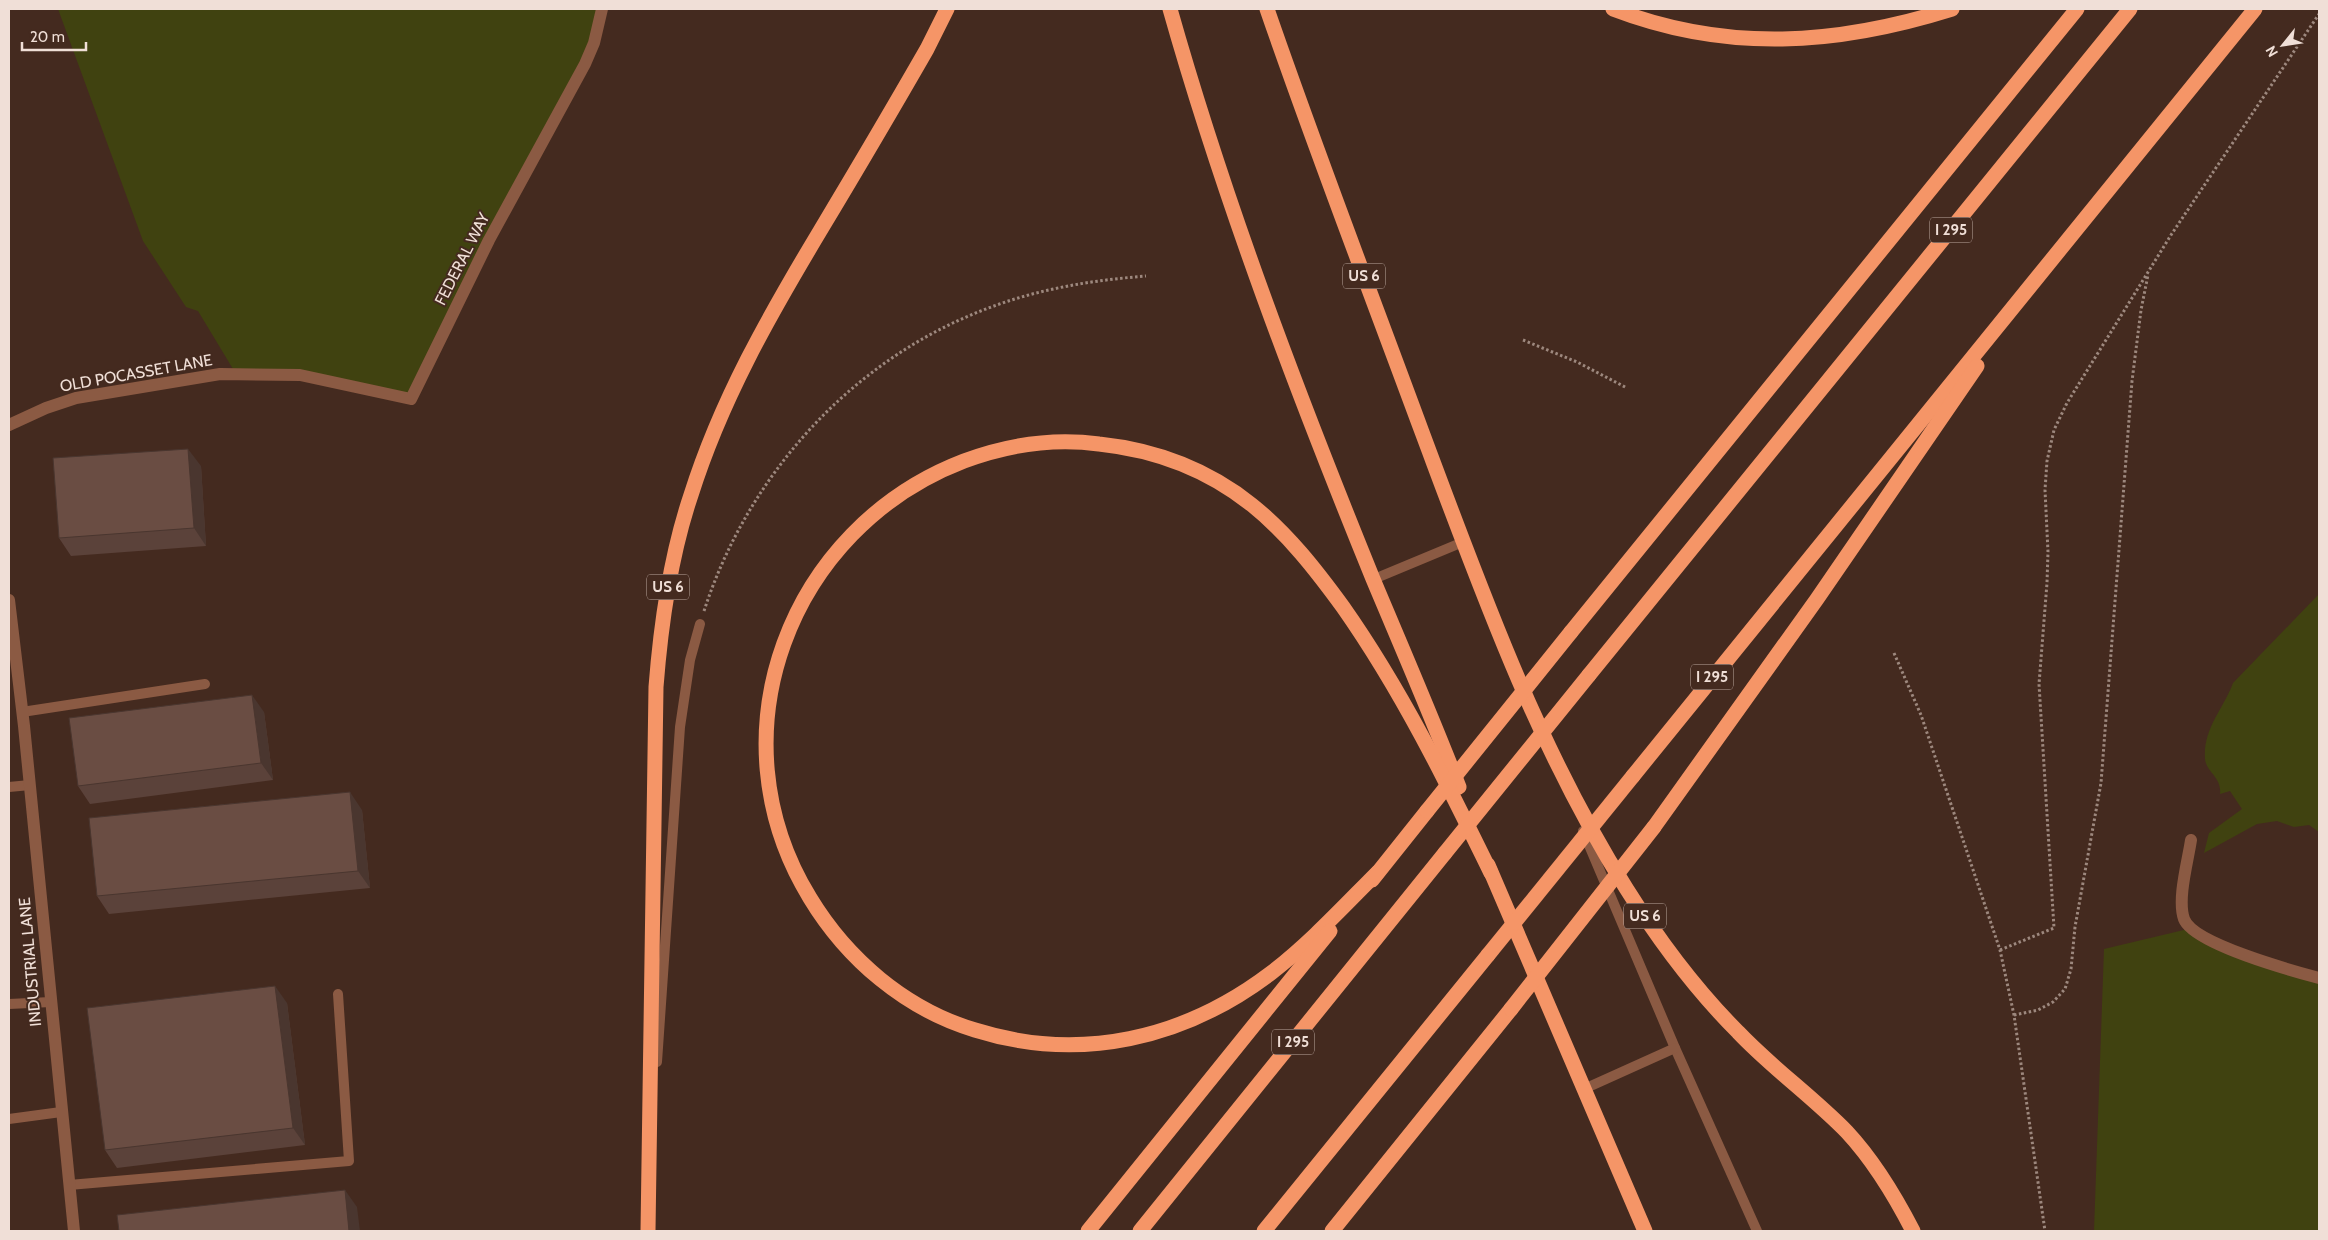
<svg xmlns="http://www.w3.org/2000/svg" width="2328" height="1240" font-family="Cabin,sans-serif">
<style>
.green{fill:#404210}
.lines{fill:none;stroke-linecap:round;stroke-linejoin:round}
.path{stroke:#9d887e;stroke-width:3;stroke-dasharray:2.5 2.5;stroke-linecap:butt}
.lane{stroke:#8b5a43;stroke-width:10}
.street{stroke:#8b5a43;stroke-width:12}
.highway{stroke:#f59567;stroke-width:15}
.highway-bridge{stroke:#f59567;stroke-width:15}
.wall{fill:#5b423a}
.shaded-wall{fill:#4a362f}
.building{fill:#6a4d43;stroke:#4a362f}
.labels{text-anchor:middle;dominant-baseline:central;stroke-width:4;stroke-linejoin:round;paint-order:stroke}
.shield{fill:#442a1f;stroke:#bca9a0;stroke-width:1}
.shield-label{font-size:15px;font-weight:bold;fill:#f0dfd7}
.street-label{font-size:16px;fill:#f0dfd7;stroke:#442a1f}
</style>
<rect width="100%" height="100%" fill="#442a1f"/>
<g class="green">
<polygon points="58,9 599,9 584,62 410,394 299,376 236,374 198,311 186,307 143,241"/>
<path d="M2319 594V832L2309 825 2294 827 2277 821 2257 824 2204 853 2209 833 2242 809 2230 791 2220 794C2222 777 2206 772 2205 759 2203 728 2223 710 2233 683Z"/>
<polygon points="2188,929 2318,981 2319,1231 2094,1231 2104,949"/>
</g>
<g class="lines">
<g class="path">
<polyline points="1523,340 1577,362 1627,388"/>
<path d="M704 611C749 472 856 355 994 306 1043 288 1095 280 1146 276"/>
<polyline points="1894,653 1921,715 2000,950 2014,1015 2045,1231"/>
<polyline points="2000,950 2054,928 2039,684 2047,583 2048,552 2045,490 2047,461 2054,430 2067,403 2171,235 2319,14"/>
<polyline points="2014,1015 2038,1010 2053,1002 2065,989 2071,969 2075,927 2101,783 2132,381 2141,310 2148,275"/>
</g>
<g class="lane">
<polyline points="1374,579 1463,542"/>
<polyline points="22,712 205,684"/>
<polyline points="9,787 30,785"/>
<polyline points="1583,831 1675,1048 1757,1231"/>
<polyline points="9,1004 51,1002"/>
<polyline points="657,1062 680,727 690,660 700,624"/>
<polyline points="1584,1089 1675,1048"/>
<polyline points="9,1119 61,1112"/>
<polyline points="69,1185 349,1161 338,994"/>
</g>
<g class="street">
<polyline points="9,425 46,408 76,398 220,374 300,375 411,399 489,240 585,64 594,43 602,9"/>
<polyline points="9,600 24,726 74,1231"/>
<path d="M2191 840C2188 861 2177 899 2184 919 2193 944 2293 971 2319 978"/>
</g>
<g class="highway">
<path d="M1170 9C1225 203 1297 392 1373 579 1402 648 1432 717 1459 787"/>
<path d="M1267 9C1316 151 1370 291 1422 432 1480 587 1537 747 1626 888 1658 939 1695 989 1738 1032 1772 1068 1813 1097 1847 1132 1874 1161 1895 1196 1913 1231"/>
<path d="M1613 9C1728 53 1837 45 1952 9"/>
<polyline points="1571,632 2077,9"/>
<polyline points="1589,675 2130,9"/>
<polyline points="1633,776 2255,9"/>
<polyline points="1654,827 1817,599 1977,366"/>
<polyline points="1488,865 1645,1231"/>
<path d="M1378 872C1343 907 1310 943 1271 973 1184 1039 1080 1063 975 1030 905 1009 847 959 810 898 710 735 789 528 964 461 1007 445 1054 438 1099 444 1156 450 1207 469 1252 505 1288 534 1316 570 1343 607 1402 691 1446 781 1491 873"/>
<polyline points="1372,880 1427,811"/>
<path d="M648 1231 656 687C661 622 670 557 691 495 721 400 769 316 820 231 856 171 892 110 927 49L947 9"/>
<polyline points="1088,1231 1330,931"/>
<polyline points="1140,1231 1445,853"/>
<polyline points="1264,1231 1488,955"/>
<polyline points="1332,1231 1511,1009"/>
</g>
<g class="highway-bridge">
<polyline points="1427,811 1571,632"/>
<polyline points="1445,853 1589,675"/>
<polyline points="1488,955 1633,776"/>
<polyline points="1511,1009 1654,827"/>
</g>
</g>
<g class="wall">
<polygon points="201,466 206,546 71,556 59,538"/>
<polygon points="264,712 273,780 90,804 78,786"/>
<polygon points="362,810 370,888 109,914 97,896"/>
<polygon points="287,1003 305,1145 117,1168 105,1150"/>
</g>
<g class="shaded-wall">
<polygon points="188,449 201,466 206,546 194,528"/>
<polygon points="252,695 264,712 273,780 261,763"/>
<polygon points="350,792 362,810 370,888 358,871"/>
<polygon points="275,986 287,1003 305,1145 293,1128"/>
<polygon points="345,1190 357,1207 360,1231 349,1231"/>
</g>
<g class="building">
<polygon points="188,449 194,528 59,538 53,458"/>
<polygon points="252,695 261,763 78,786 69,718"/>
<polygon points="350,792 358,871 97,896 89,818"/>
<polygon points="275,986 293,1128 105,1150 87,1008"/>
<polygon points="345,1190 349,1231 119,1231 117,1215"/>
</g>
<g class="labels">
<g class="shield">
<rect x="1930" y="217.5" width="42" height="25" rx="4"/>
<rect x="1343" y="263.5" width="42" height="25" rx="4"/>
<rect x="647" y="574.5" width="42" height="25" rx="4"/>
<rect x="1691" y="664.5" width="42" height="25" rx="4"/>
<rect x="1624" y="903.5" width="42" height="25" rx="4"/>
<rect x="1272" y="1029.5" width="42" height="25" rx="4"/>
</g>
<g class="shield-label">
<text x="1951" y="230">I 295</text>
<text x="1364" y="276">US 6</text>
<text x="668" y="587">US 6</text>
<text x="1712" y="677">I 295</text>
<text x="1645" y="916">US 6</text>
<text x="1293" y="1042">I 295</text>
</g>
<g class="street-label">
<text transform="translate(462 259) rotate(-63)">FEDERAL WAY</text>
<text transform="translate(136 373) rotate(-10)">OLD POCASSET LANE</text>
<text transform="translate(30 962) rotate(-95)">INDUSTRIAL LANE</text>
</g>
</g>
<rect width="2328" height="1240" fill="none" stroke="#f0dfd7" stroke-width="20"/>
<g transform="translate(2283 45) rotate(240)" stroke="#442a1f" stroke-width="4" paint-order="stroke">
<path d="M0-4L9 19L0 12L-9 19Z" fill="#f0dfd7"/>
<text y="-8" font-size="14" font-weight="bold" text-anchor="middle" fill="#f0dfd7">N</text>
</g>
<path d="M22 42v8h64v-8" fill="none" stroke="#f0dfd7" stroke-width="2.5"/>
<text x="30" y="42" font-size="15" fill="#f0dfd7" stroke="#442a1f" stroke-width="4" paint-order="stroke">20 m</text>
</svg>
